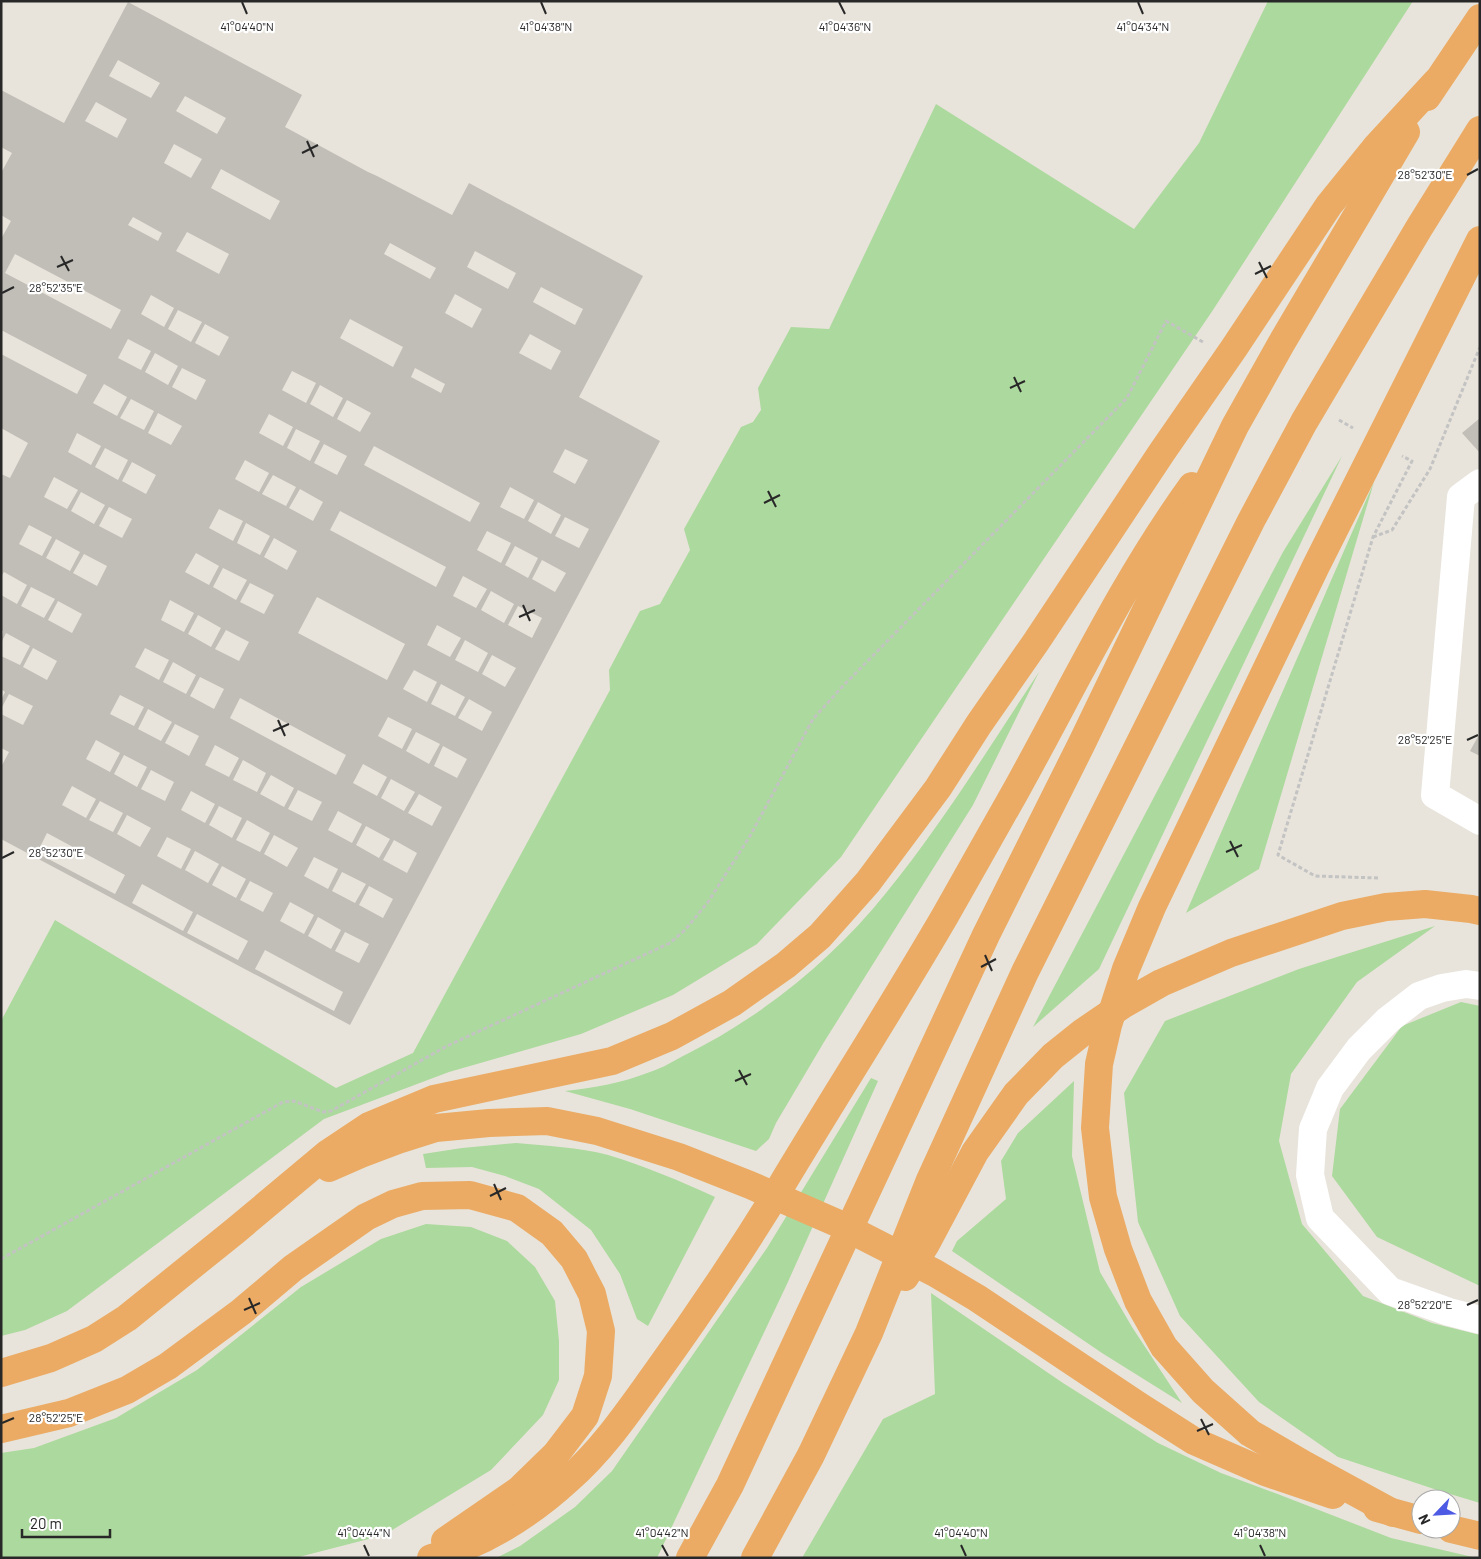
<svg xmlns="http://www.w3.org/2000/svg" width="1481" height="1559" font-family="Barlow,sans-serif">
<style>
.green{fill:#acd99d}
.building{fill:#c1bdb7;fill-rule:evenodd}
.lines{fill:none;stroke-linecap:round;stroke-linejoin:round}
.path{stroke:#c3c3c3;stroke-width:3;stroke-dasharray:4 2.5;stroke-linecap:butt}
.minor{stroke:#fff;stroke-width:28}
.highway{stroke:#ebab64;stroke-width:28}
.ticks{fill:none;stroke:#282828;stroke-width:2}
.ticks-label{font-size:12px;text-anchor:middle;fill:#282828;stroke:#fff;stroke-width:4.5;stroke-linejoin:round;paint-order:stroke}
</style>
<rect width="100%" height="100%" fill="#e8e4db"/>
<g class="green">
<polygon points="1268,1 1413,1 1213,310 841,857 757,944 673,995 581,1034 449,1072 324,1119 67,1311 25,1330 1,1336 1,1021 55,920 336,1088 413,1053 610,690 609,670 640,611 660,604 690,550 684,529 741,427 753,422 761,410 758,388 791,327 829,329 936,104 1134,229 1199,143"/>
<polygon points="1342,456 1099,969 1033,1027 1283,552"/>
<polygon points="1374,482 1259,869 1186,913"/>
<path d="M1039 672 973 805 824 1042 776 1123 769 1139 756 1151 630 1109 565 1091C594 1088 622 1083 650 1072 663 1068 675 1060 687 1054 763 1016 833 959 886 893 943 823 990 746 1039 672Z"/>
<polygon points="1435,926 1357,982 1291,1074 1279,1141 1302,1224 1363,1296 1432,1323 1480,1335 1480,1503 1440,1491 1338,1457 1259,1402 1180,1316 1138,1222 1124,1093 1165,1021 1299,969"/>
<polygon points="1461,1002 1480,1006 1480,1286 1377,1237 1332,1176 1340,1109 1402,1026"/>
<polygon points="871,1078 878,1081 787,1284 657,1558 496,1558 520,1546 575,1507 612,1471 767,1248"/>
<polygon points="1074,1081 1072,1156 1100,1272 1132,1327 1182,1403 1102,1353 952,1251 957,1241 1006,1199 1001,1161 1018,1133"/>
<path d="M516 1143C547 1146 578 1147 608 1155 645 1166 680 1181 715 1197L648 1326 637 1319 620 1274 591 1230 539 1189 505 1176 472 1167 426 1168 423 1154 462 1148Z"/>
<polygon points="426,1224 471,1227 507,1241 535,1267 555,1301 559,1341 559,1380 543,1415 491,1470 384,1535 295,1558 1,1557 1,1453 34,1448 116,1418 197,1370 301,1287 381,1239"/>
<polygon points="931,1293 1063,1383 1158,1443 1221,1473 1275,1493 1391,1538 1477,1558 802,1558 883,1419 935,1394"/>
</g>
<g class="building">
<path d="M128 2 302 95 285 127 368 172 377 176 452 215 469 183 643 276 579 397 660 441 350 1025 1 839V767L9 752 1 748V714L23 725 33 706 9 694 1 709V700L5 692 1 689V656L20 665 30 646 6 633 1 643 3 631H1V595L17 604 27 585 4 572 1 577V474L10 478 28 443 1 428V354L77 394 87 375 1 330V239L11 221 1 215V173L12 153 1 147V90L64 123ZM118 60 160 83 151 98 109 76ZM185 96 226 118 217 134 176 111ZM96 102 127 119 117 138 85 121ZM174 144 202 159 191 178 164 163ZM221 169 280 201 270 220 211 188ZM133 217 162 233 158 241 128 225ZM187 232 229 254 219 274 176 251ZM390 243 436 268 430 279 384 254ZM475 251 516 273 508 289 467 267ZM15 254 121 310 111 329 5 273ZM541 287 583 309 575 325 533 302ZM455 294 482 309 472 328 445 313ZM151 295 174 308 164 327 141 314ZM178 310 202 322 191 342 168 329ZM350 319 403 347 393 367 340 338ZM205 324 229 337 219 356 195 343ZM530 334 561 351 551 370 519 353ZM128 339 151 351 141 370 118 358ZM155 353 178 366 168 385 145 372ZM182 368 206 380 196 400 172 387ZM415 368 445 384 441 393 411 377ZM292 371 316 383 306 403 282 390ZM104 384 127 397 117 416 93 403ZM320 385 343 398 333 417 310 404ZM131 399 154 411 144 430 120 418ZM347 400 371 413 360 432 337 419ZM158 413 182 426 171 445 148 433ZM269 414 293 427 283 446 259 433ZM296 429 320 441 310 461 287 448ZM77 433 101 446 91 465 68 452ZM324 444 347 456 337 475 314 463ZM374 446 480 503 470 522 364 465ZM105 448 128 460 118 480 95 467ZM565 449 588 460 575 484 553 472ZM245 460 269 473 259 492 235 479ZM132 462 156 475 146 494 122 481ZM273 475 296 487 286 506 262 494ZM54 477 78 490 67 509 44 497ZM510 487 534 500 524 519 500 507ZM300 489 323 502 313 521 289 508ZM81 492 105 505 94 524 71 511ZM538 502 561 515 551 534 528 521ZM109 507 132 519 122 538 99 526ZM219 509 243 521 233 541 209 528ZM340 511 446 567 436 587 330 530ZM565 517 589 529 579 548 555 536ZM246 523 270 536 260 555 237 543ZM29 525 52 537 42 556 19 544ZM487 531 511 543 501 563 477 550ZM274 538 297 551 287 570 264 557ZM56 539 80 552 70 571 46 558ZM515 546 538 558 528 578 505 565ZM196 553 219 566 209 585 185 572ZM84 554 107 566 97 586 73 573ZM542 560 566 573 555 592 532 579ZM223 568 247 580 236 600 213 587ZM463 576 487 589 476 608 453 596ZM250 583 274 595 264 614 240 602ZM31 587 55 599 44 618 21 606ZM491 591 514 604 504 623 481 610ZM317 597 405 644 387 680 298 633ZM170 600 194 613 184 632 161 620ZM58 601 82 614 72 633 48 620ZM518 606 542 618 532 638 508 625ZM198 615 221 628 211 647 188 634ZM437 625 461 638 450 657 427 645ZM226 630 249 642 239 661 215 649ZM465 640 488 653 478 672 455 660ZM33 648 57 661 47 680 23 667ZM145 648 169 660 159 680 135 667ZM492 655 516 668 505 687 482 674ZM173 662 196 675 186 694 163 682ZM414 670 437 682 427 702 403 689ZM200 677 224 689 214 709 190 696ZM441 684 465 697 455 716 431 704ZM120 695 144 707 134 726 110 714ZM240 698 346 755 336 775 230 718ZM469 699 492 712 482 731 458 718ZM148 709 172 722 161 741 138 729ZM388 717 412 729 402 749 378 736ZM175 724 199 736 189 756 165 743ZM416 732 440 744 429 764 406 751ZM96 740 120 753 110 772 86 759ZM215 745 239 758 229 777 205 765ZM443 746 467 759 457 778 434 766ZM124 755 147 767 137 787 114 774ZM243 760 266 773 257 792 233 780ZM363 764 387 777 377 796 353 783ZM151 770 174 782 165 801 141 789ZM271 775 294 788 284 807 260 794ZM391 779 415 792 404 811 381 798ZM72 786 96 799 86 818 62 805ZM298 790 322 802 312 821 288 809ZM191 791 215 804 205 823 181 810ZM419 794 442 807 432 826 408 813ZM100 801 123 813 113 832 89 820ZM219 806 242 818 232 838 209 825ZM338 811 362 824 352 843 328 830ZM127 815 151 828 140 847 117 834ZM247 820 270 833 260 852 236 840ZM366 826 390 839 379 858 356 845ZM47 833 125 875 115 894 37 853ZM274 835 298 848 287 867 264 854ZM167 837 191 849 181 869 157 856ZM394 840 417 853 407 873 383 860ZM195 851 219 864 208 883 185 870ZM314 857 338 869 328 889 304 876ZM222 866 246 879 236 898 212 885ZM342 872 366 884 355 903 332 891ZM250 881 273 893 263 912 240 900ZM142 884 193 912 183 931 132 903ZM369 886 393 899 383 918 359 905ZM290 902 314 915 304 934 280 921ZM197 914 248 941 238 960 187 933ZM318 917 341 930 331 949 308 936ZM345 932 369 944 359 963 335 951ZM265 950 343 992 334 1011 255 969Z"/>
<polygon points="1480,418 1480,453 1462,433"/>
<polygon points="1480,733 1480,756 1470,751"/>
</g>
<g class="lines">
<g class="path">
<polyline points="1339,420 1353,428"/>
<polyline points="1373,537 1392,530 1430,469 1480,347"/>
<polyline points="1378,878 1315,876 1278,855 1373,537 1412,461 1402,456"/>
<polyline points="1,1259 283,1102 294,1101 323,1112 331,1111 447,1046 670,943 685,930 708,902 750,836 813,719 842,687 1127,398 1166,321 1203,342"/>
</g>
<g class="minor">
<polyline points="1480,483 1461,497 1435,795 1480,821"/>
<polyline points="1480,986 1466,984 1442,988 1419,996 1388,1020 1359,1049 1330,1088 1313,1129 1310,1175 1320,1218 1390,1291 1449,1312 1480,1320"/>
</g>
<g class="highway">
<polyline points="1427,97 1480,18"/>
<polyline points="329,1168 361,1154 398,1140 436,1128 489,1123 547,1121 597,1131 679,1157 750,1185 837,1223 935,1273 977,1298 1139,1406 1194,1441 1265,1472 1333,1495"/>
<polyline points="905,1277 926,1244 975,1152 1016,1094 1053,1056 1083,1032 1124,1004 1161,983 1231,953 1342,916 1386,907 1425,904 1471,909 1480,911"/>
<polyline points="1,1373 51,1358 94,1339 127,1318 235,1231 327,1154 369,1126 434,1099 612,1061 672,1036 732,1003 786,965 820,936 868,882 938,788 979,724 1036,642 1162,452 1234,348 1329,205 1376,147 1436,82"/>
<polyline points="1,1429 69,1413 127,1390 168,1366 241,1312 293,1268 366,1217 393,1204 422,1196 470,1195 517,1208 552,1233 574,1259 592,1294 601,1331 598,1376 585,1416 556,1454 519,1490 445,1541"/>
<polyline points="1377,1508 1421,1520"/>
<polyline points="1393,1513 1305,1465 1250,1433 1203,1391 1164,1347 1138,1301 1118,1249 1103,1197 1095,1128 1099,1064 1108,1025 1126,969 1152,907 1316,566 1480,240"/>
<polyline points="1451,1529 1480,1536"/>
<path d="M431 1558C481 1546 531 1514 569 1479 603 1449 628 1412 654 1376 699 1314 741 1251 781 1186 835 1096 892 1007 945 916 968 876 991 834 1014 794 1072 690 1122 583 1192 486"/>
<polyline points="690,1558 730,1485 986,935 1081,745 1235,426 1281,344 1406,132"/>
<polyline points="755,1558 811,1455 869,1333 930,1180 1025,972 1251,521 1304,422 1419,228 1480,130"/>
</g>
</g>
<path class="ticks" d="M242 2 247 14M541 2 546 14M839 2 845 14M1138 2 1143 14M307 141 314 157M302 153 318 145M1467 175 1478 169M61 256 69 271M1259 262 1267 278M57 267 73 260M1255 274 1271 266M2 293 14 287M1014 377 1021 392M1010 388 1025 381M768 491 776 507M764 503 780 495M523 605 530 621M519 617 535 610M278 720 285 736M273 731 289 724M1467 740 1478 735M1230 841 1238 857M1226 852 1242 845M2 858 14 852M985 955 992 971M981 967 996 959M739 1070 747 1085M735 1081 751 1074M494 1184 501 1200M490 1196 506 1188M249 1298 256 1314M1467 1305 1478 1300M244 1310 260 1303M1201 1419 1209 1435M2 1423 14 1418M1197 1431 1213 1424M364 1545 369 1556M662 1545 668 1556M961 1545 966 1556M1260 1545 1265 1556"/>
<g class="ticks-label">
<text x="247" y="31">41°04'40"N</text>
<text x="546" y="31">41°04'38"N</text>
<text x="1143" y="31">41°04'34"N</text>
<text x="845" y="31">41°04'36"N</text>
<text x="1425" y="179">28°52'30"E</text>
<text x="56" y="292">28°52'35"E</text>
<text x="1425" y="744">28°52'25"E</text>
<text x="56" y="857">28°52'30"E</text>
<text x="1425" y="1309">28°52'20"E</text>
<text x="56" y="1422">28°52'25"E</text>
<text x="364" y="1537">41°04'44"N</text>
<text x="662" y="1537">41°04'42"N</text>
<text x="961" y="1537">41°04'40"N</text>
<text x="1260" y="1537">41°04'38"N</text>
</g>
<rect width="1481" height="1559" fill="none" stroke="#282828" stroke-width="5"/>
<g transform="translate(1436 1514) rotate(245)"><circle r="24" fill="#ffffff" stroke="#a9a9a9"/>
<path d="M0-4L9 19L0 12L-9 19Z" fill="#4c5ae4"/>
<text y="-8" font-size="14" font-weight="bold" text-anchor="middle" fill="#282828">N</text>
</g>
<path d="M22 1529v8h88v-8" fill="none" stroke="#282828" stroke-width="2.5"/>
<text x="30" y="1529" font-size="15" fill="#282828" stroke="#ffffff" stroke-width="4" paint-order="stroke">20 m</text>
</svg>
